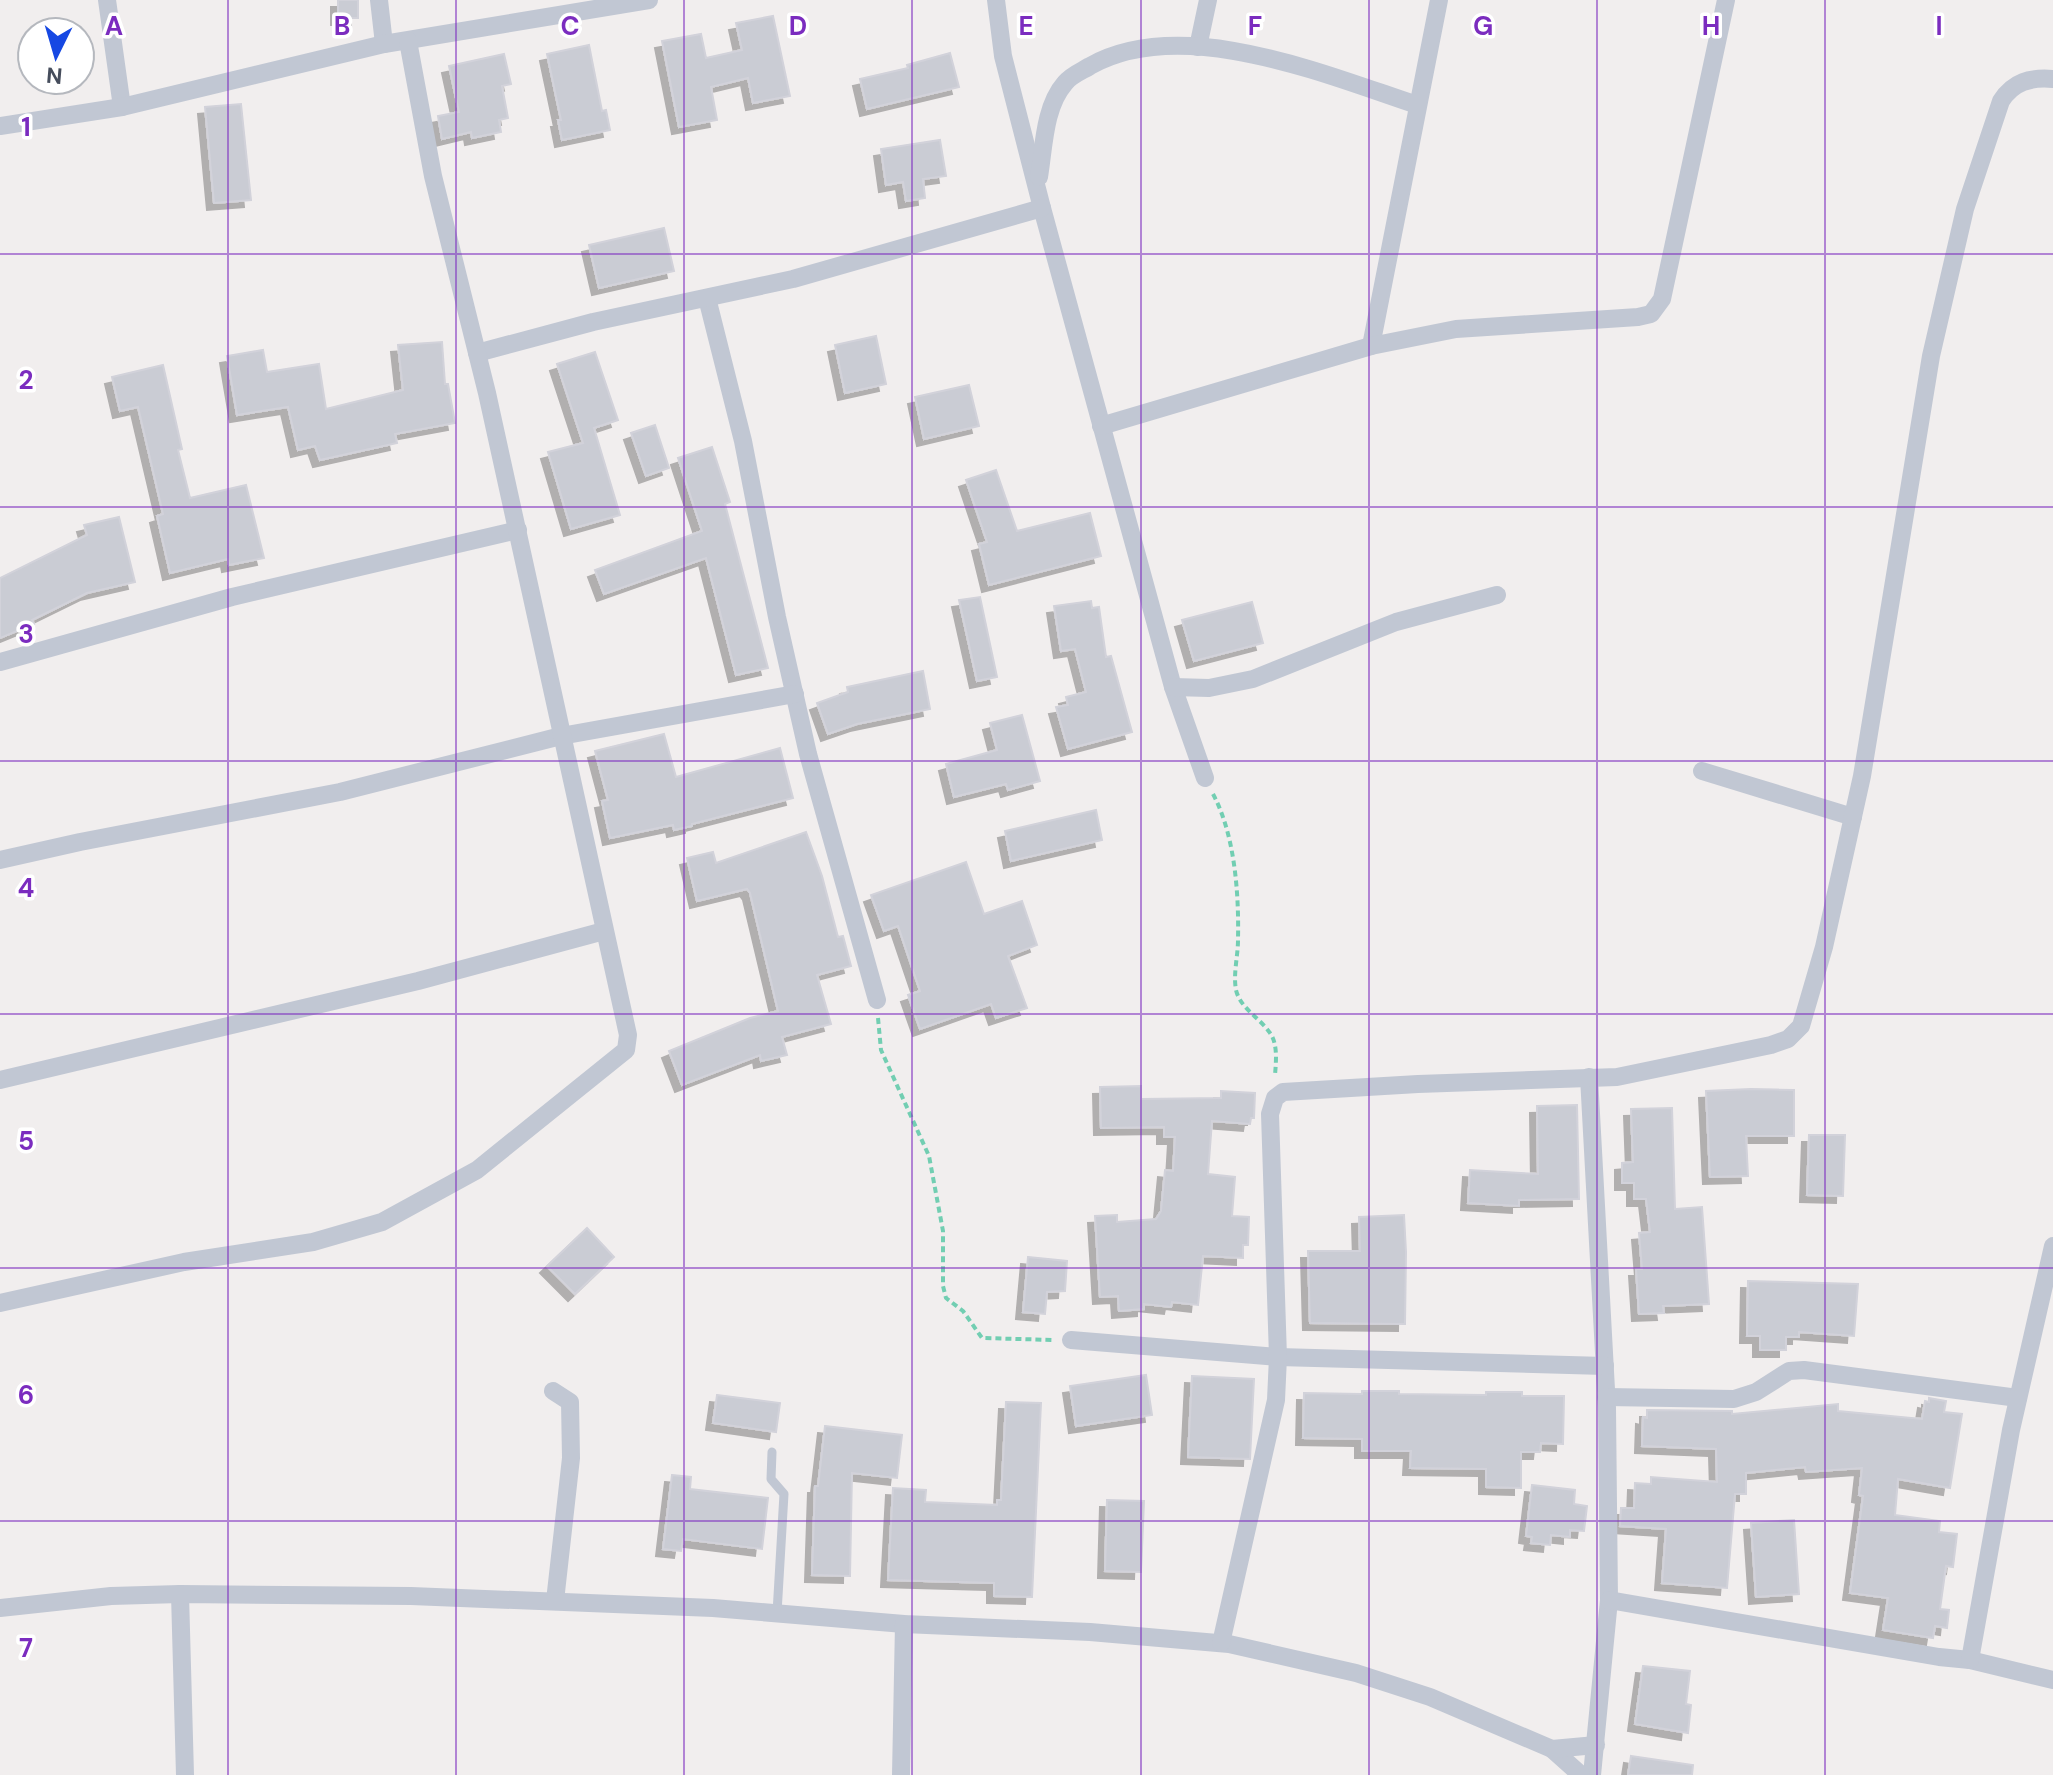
<svg xmlns="http://www.w3.org/2000/svg" width="2053" height="1775" font-family="'DM Sans',sans-serif">
<style>
.building{fill:#caccd4;stroke:#d2d2da;stroke-width:2;filter:url(#shadow)}
.lines{fill:none;stroke-linecap:round;stroke-linejoin:round}
.path{stroke:#72ceb2;stroke-width:4;stroke-dasharray:6 4;stroke-linecap:butt}
.service{stroke:#c1c7d3;stroke-width:9}
.minor{stroke:#c1c7d3;stroke-width:18}
.grid{fill:none;stroke:#7b2cbf;stroke-width:2;stroke-opacity:0.55}
.grid-label{font-size:26px;text-anchor:middle;font-weight:bold;fill:#7b2cbf;stroke:#fff;stroke-width:7;stroke-linejoin:round;paint-order:stroke}
</style>
<defs>
<filter id="shadow"><feDropShadow dx="-7" dy="7" stdDeviation="0" flood-color="#0004"/></filter>
</defs>
<rect width="100%" height="100%" fill="#f1eeee"/>
<g class="building">
<rect x="338" y="0" width="20" height="18"/>
<polygon points="773,16 790,96 753,103 748,78 711,87 717,120 679,127 662,41 701,34 706,58 742,50 736,23"/>
<polygon points="589,45 602,111 606,110 610,130 562,140 558,120 561,120 547,54"/>
<polygon points="950,53 959,87 867,109 860,79 908,68 907,65"/>
<polygon points="504,54 511,84 502,86 508,118 499,120 501,132 472,138 471,132 442,139 438,116 459,112 449,66"/>
<polygon points="241,104 251,200 214,203 205,107"/>
<polygon points="940,140 946,176 923,179 925,198 906,201 903,182 886,185 881,149"/>
<polygon points="664,228 674,271 599,288 589,245"/>
<polygon points="876,336 886,384 845,393 835,345"/>
<polygon points="442,342 445,384 448,384 455,423 395,434 397,443 320,460 315,446 298,450 288,407 237,415 227,356 263,350 267,372 319,364 326,409 403,390 398,345"/>
<polygon points="595,352 618,420 594,428 620,515 571,529 548,452 583,443 557,364"/>
<polygon points="163,365 182,449 178,450 190,498 246,485 264,558 229,565 228,559 170,573 157,516 163,514 138,407 120,411 112,377"/>
<polygon points="969,385 979,426 924,439 915,397"/>
<polygon points="655,425 669,468 646,476 631,433"/>
<polygon points="712,447 730,502 725,504 768,668 736,675 706,558 604,594 595,570 702,531 678,458"/>
<polygon points="996,470 1017,531 1090,513 1101,556 989,585 979,544 987,542 966,480"/>
<polygon points="119,517 135,582 87,593 32,620 34,624 0,638 0,578 87,535 84,525"/>
<polygon points="980,597 997,677 977,681 959,600"/>
<polygon points="1091,601 1092,608 1099,607 1106,657 1111,656 1132,732 1068,749 1056,707 1068,705 1066,697 1086,692 1075,649 1061,651 1054,606"/>
<polygon points="1252,602 1263,643 1194,661 1182,620"/>
<polygon points="923,671 930,709 857,724 828,734 817,703 848,692 847,687"/>
<polygon points="1022,715 1040,781 1008,790 1006,784 954,797 946,764 997,750 990,723"/>
<polygon points="664,734 676,777 780,748 793,798 692,824 692,826 674,830 673,825 610,838 602,801 608,800 595,751"/>
<polygon points="1096,810 1102,840 1011,861 1005,831"/>
<polygon points="806,832 822,876 838,937 843,936 851,966 817,975 831,1024 782,1037 787,1055 761,1061 760,1055 682,1085 669,1051 750,1018 778,1011 750,893 747,889 697,901 687,858 713,852 716,863"/>
<polygon points="966,862 984,914 1022,901 1037,945 1008,956 1027,1008 996,1018 991,1004 920,1029 908,995 920,991 898,926 884,931 871,895"/>
<polygon points="1141,1086 1141,1099 1221,1098 1221,1091 1255,1093 1254,1118 1251,1118 1250,1124 1212,1121 1208,1174 1235,1177 1232,1216 1249,1217 1248,1245 1243,1245 1243,1258 1203,1256 1198,1305 1172,1302 1171,1307 1144,1304 1144,1309 1119,1311 1118,1296 1100,1297 1095,1216 1117,1215 1117,1222 1156,1219 1161,1211 1165,1170 1173,1171 1175,1137 1164,1137 1164,1127 1101,1128 1100,1087"/>
<polygon points="1751,1089 1794,1090 1794,1136 1746,1136 1748,1176 1710,1177 1706,1091"/>
<polygon points="1577,1105 1579,1199 1519,1200 1519,1206 1468,1203 1470,1170 1538,1174 1537,1106"/>
<polygon points="1672,1108 1675,1209 1702,1207 1709,1304 1663,1306 1664,1313 1639,1314 1636,1269 1642,1269 1639,1233 1650,1232 1646,1199 1634,1199 1634,1183 1622,1183 1622,1163 1633,1162 1631,1109"/>
<polygon points="1809,1135 1845,1135 1843,1196 1807,1195"/>
<polygon points="1404,1215 1406,1252 1405,1324 1310,1323 1308,1251 1360,1251 1359,1217"/>
<polygon points="587,1228 614,1257 575,1294 547,1266"/>
<polygon points="1028,1257 1067,1261 1065,1291 1047,1292 1045,1314 1023,1312"/>
<polygon points="1748,1281 1858,1284 1854,1336 1799,1332 1799,1337 1786,1337 1786,1350 1760,1350 1760,1336 1747,1336"/>
<polygon points="1146,1375 1152,1415 1076,1426 1070,1386"/>
<polygon points="1192,1376 1254,1379 1250,1459 1188,1457"/>
<polygon points="1362,1391 1399,1391 1399,1394 1486,1395 1486,1392 1522,1392 1522,1396 1564,1396 1563,1444 1541,1443 1540,1452 1521,1452 1521,1488 1486,1487 1486,1469 1410,1468 1411,1451 1362,1451 1362,1439 1303,1438 1304,1393 1362,1394"/>
<polygon points="717,1395 780,1403 776,1432 713,1423"/>
<polygon points="1929,1398 1946,1401 1944,1412 1962,1414 1950,1488 1898,1479 1895,1515 1940,1521 1939,1532 1957,1534 1953,1567 1946,1566 1940,1609 1949,1610 1947,1628 1935,1626 1933,1638 1883,1630 1888,1598 1850,1593 1863,1496 1859,1495 1862,1468 1806,1472 1805,1467 1746,1473 1746,1494 1735,1494 1727,1588 1662,1583 1666,1529 1620,1526 1621,1508 1634,1508 1635,1483 1651,1484 1651,1477 1717,1482 1716,1449 1642,1446 1643,1417 1647,1418 1647,1410 1732,1411 1732,1414 1838,1404 1838,1411 1922,1419 1925,1401 1929,1402"/>
<polygon points="1006,1402 1041,1403 1032,1597 994,1596 994,1583 888,1580 893,1488 926,1490 925,1502 997,1505 997,1500 1001,1500"/>
<polygon points="825,1426 902,1435 897,1478 852,1473 850,1576 812,1575 815,1486 818,1486"/>
<polygon points="672,1475 691,1477 690,1489 768,1498 762,1549 683,1539 681,1551 663,1549"/>
<polygon points="1532,1485 1575,1490 1574,1504 1587,1506 1584,1531 1570,1530 1570,1537 1551,1535 1550,1545 1531,1543 1532,1537 1526,1536"/>
<polygon points="1107,1500 1144,1501 1141,1572 1105,1571"/>
<polygon points="1794,1520 1799,1594 1756,1597 1751,1523"/>
<polygon points="1643,1666 1690,1671 1686,1704 1691,1705 1688,1733 1635,1724"/>
<polygon points="1631,1756 1693,1765 1692,1775 1628,1775"/>
</g>
<g class="lines">
<g class="path">
<path d="M1213 794C1235 835 1239 894 1238 940 1238 956 1233 974 1236 990 1240 1008 1260 1018 1270 1033 1278 1044 1276 1062 1275 1075"/>
<polyline points="878,1018 881,1050 929,1156 943,1231 943,1286 946,1298 963,1311 982,1338 1054,1340"/>
</g>
<polyline class="service" points="772,1452 771,1479 784,1494 777,1613"/>
<g class="minor">
<polyline points="107,0 122,107"/>
<polyline points="379,0 384,44"/>
<polyline points="996,0 1003,56 1042,208 1173,687 1205,778"/>
<polyline points="1198,47 1208,0"/>
<polyline points="0,126 122,107 384,44 649,0"/>
<path d="M1039 177C1044 147 1044 107 1065 83 1071 75 1082 71 1090 66 1182 14 1326 75 1417 105"/>
<polyline points="707,298 743,441 777,617 808,754 877,1000"/>
<polyline points="1371,346 1439,0"/>
<polyline points="477,353 593,322 793,279 1042,208"/>
<polyline points="1101,426 1371,346 1456,329 1638,317 1651,314 1662,299 1726,0"/>
<polyline points="0,662 232,597 518,530"/>
<polyline points="1173,687 1209,688 1253,679 1396,622 1497,595"/>
<polyline points="1702,771 1853,817"/>
<polyline points="0,860 80,842 340,792 561,736 795,694"/>
<polyline points="1589,1077 1607,1408 1609,1600 1592,1775"/>
<polyline points="0,1080 418,981 604,931"/>
<polyline points="0,1303 184,1262 313,1242 382,1222 477,1170 626,1050 628,1035 487,393 433,176 408,41"/>
<polyline points="1071,1340 1278,1357 1605,1366"/>
<polyline points="553,1391 570,1402 571,1458 555,1601"/>
<polyline points="1606,1397 1734,1399 1756,1392 1789,1371 1804,1370 2018,1398"/>
<polyline points="180,1594 185,1775"/>
<polyline points="1609,1600 1939,1657 1970,1660 2053,1680"/>
<polyline points="0,1608 111,1596 180,1594 411,1596 713,1608 904,1624 1090,1632 1229,1644 1356,1673 1430,1697 1552,1749 1581,1775"/>
<path d="M1221 1643 1276 1400 1278 1357 1270 1114 1275 1098 1283 1092 1418 1084 1617 1077 1771 1045 1788 1039 1801 1026 1824 947 1862 776 1931 356 1965 209 2001 101C2013 82 2030 77 2053 79"/>
<polyline points="1970,1660 2011,1430 2053,1246"/>
<polyline points="1552,1749 1596,1745"/>
<polyline points="901,1775 904,1624"/>
</g>
</g>
<path class="grid" d="M228 0V1775M456 0V1775M684 0V1775M912 0V1775M1141 0V1775M1369 0V1775M1597 0V1775M1825 0V1775M0 254H2053M0 507H2053M0 761H2053M0 1014H2053M0 1268H2053M0 1521H2053"/>
<g class="grid-label">
<text x="114" y="35">A</text>
<text x="342" y="35">B</text>
<text x="570" y="35">C</text>
<text x="798" y="35">D</text>
<text x="1026" y="35">E</text>
<text x="1255" y="35">F</text>
<text x="1483" y="35">G</text>
<text x="1711" y="35">H</text>
<text x="1939" y="35">I</text>
<text x="26" y="136">1</text>
<text x="26" y="389">2</text>
<text x="26" y="643">3</text>
<text x="26" y="897">4</text>
<text x="26" y="1150">5</text>
<text x="26" y="1404">6</text>
<text x="26" y="1657">7</text>
</g>
<g transform="translate(56 56) rotate(185)"><circle r="38" fill="#ffffff" stroke="#b5b8be" stroke-width="2"/>
<path d="M0-6L14 30L0 20L-14 30Z" fill="#1648e3"/>
<text y="-12" font-size="22" font-weight="bold" text-anchor="middle" fill="#464d5c">N</text>
</g>
</svg>
